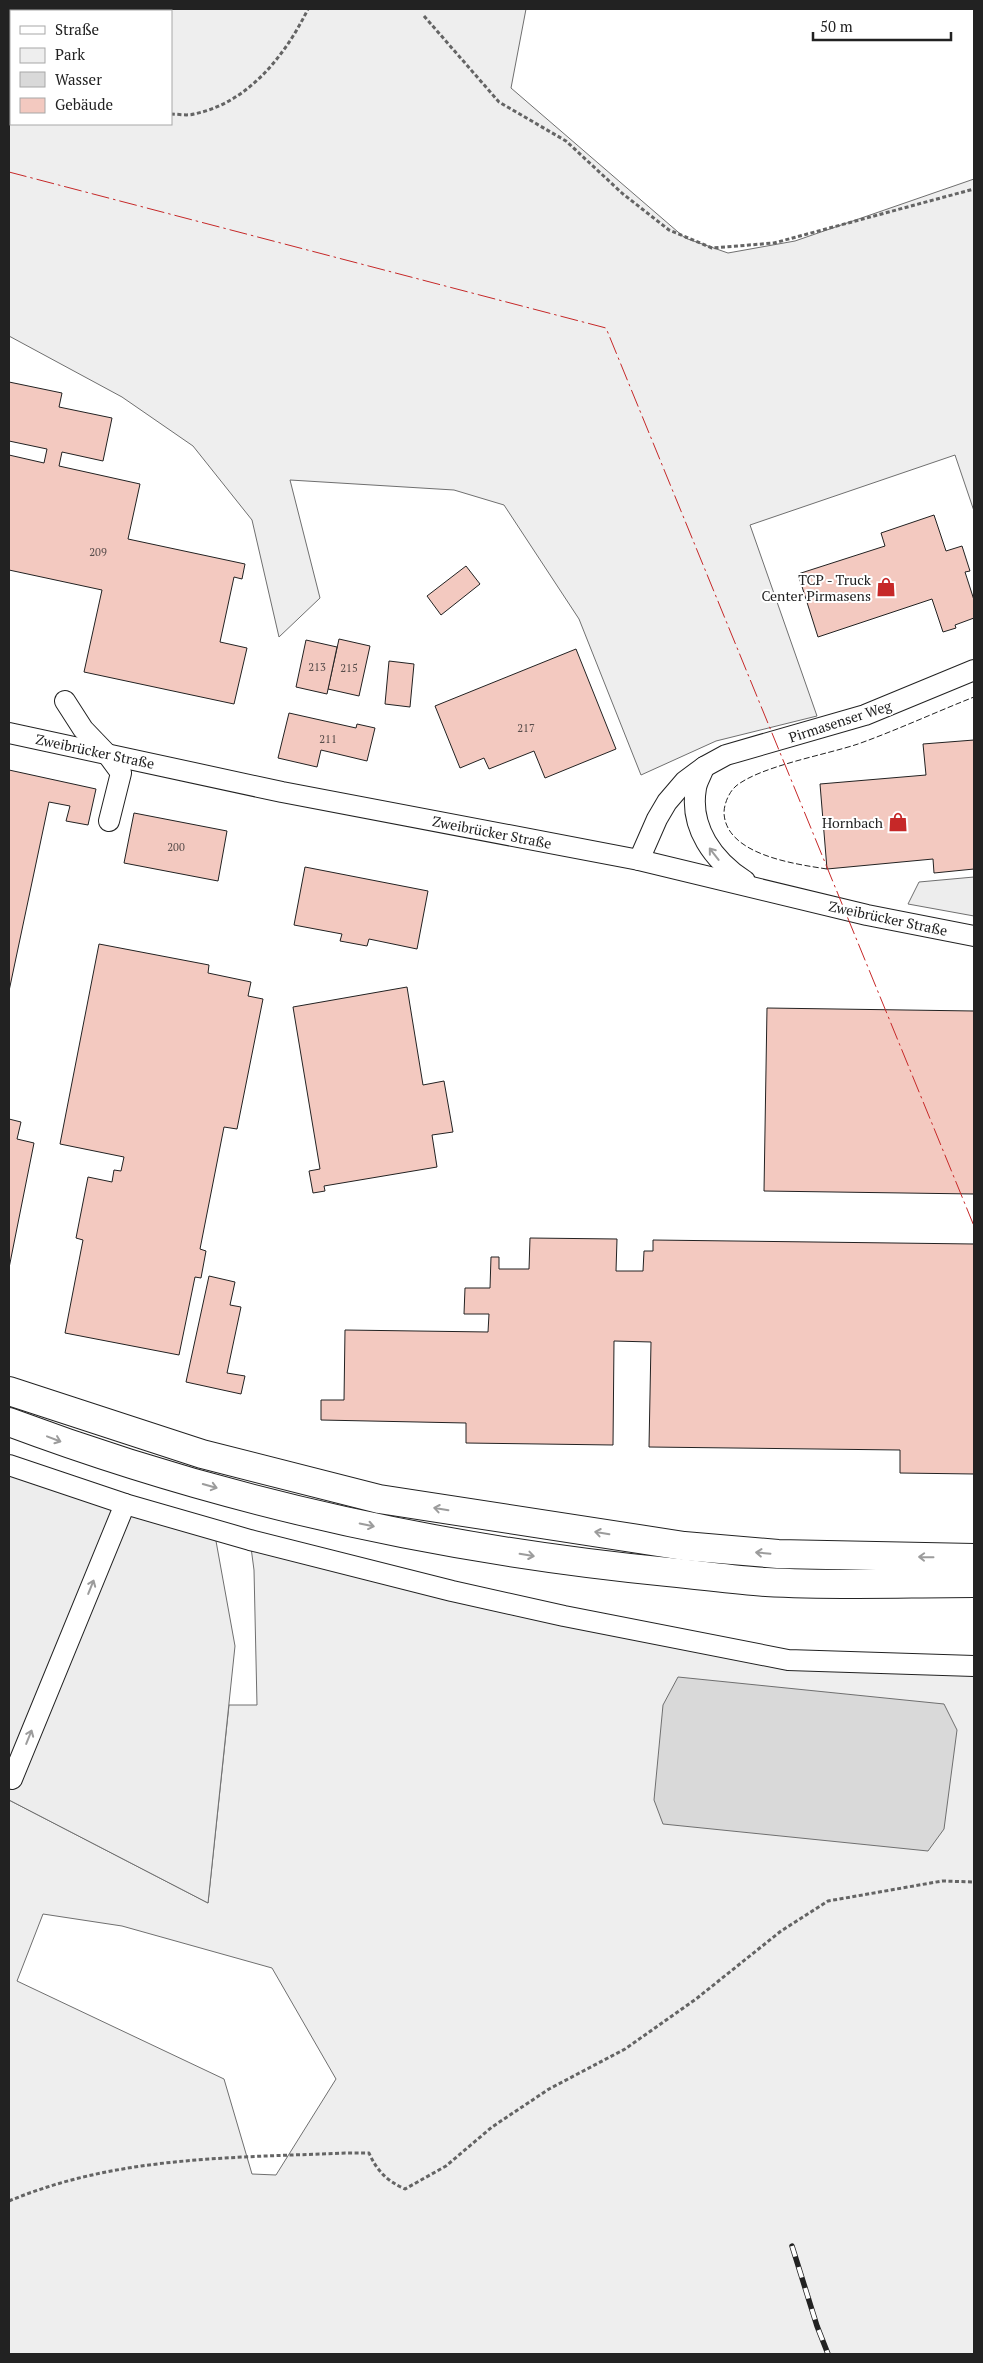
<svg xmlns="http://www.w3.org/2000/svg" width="983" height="2363" font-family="'PT Serif',serif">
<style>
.green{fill:#eee;stroke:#6f6f6f;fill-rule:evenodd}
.parking{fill:#ededed;stroke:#6f6f6f}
.water{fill:#d9d9d9;stroke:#6f6f6f}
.building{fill:#f3c9c0;stroke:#222}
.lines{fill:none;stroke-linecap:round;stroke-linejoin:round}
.minor-casing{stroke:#222;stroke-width:22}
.highway-casing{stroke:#222;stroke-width:30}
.path{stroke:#646464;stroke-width:3;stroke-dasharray:4 2.5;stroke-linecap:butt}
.minor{stroke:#fff;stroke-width:20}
.highway{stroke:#fff;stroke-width:28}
.rail-casing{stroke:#222;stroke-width:5.5}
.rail{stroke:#fff;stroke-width:4;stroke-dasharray:11;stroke-linecap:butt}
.fence{stroke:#222;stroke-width:1;stroke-dasharray:6 2.5;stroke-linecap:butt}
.power{stroke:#c62828;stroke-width:1;stroke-dasharray:18 4 2.5 4;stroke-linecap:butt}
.oneway{stroke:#9c9c9c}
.labels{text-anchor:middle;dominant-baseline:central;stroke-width:4;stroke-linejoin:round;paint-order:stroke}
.number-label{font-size:11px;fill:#564c4a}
.poi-label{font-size:14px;fill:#222;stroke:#fff;text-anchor:end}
.street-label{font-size:14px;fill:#222;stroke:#fff}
</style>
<rect width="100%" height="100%" fill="#fff"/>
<g class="green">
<path d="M9 9H526L511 88 685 238 728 253 795 241 974 179V511L955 455 750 525 817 716 716 741 641 775 579 619 504 505 454 490 290 480 320 598 279 637 252 520 193 446 122 397 9 336ZM171 11V124H11V11Z"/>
<path d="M250 1540 701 1643 974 1666V2354H9V1800L208 1903 229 1705H257L254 1570ZM43 1914 122 1926 272 1968 336 2079 276 2175 252 2174 224 2079 17 1981Z"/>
</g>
<g class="parking">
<polygon points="974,877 974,916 908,904 919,882"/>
<polygon points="9,1465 214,1530 235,1646 208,1903 9,1800"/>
</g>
<polygon class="water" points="678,1677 944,1704 957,1730 944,1829 928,1851 663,1824 654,1800 663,1705"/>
<g class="building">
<polygon points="9,382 62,393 59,407 112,418 103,461 62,452 59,466 140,484 128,539 245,564 242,579 234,577 220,642 247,648 234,704 84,672 102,590 9,570 9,455 44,463 47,449 9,441"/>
<polygon points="934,515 946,551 962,546 970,571 965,572 974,600 974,618 955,625 956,628 943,632 932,599 818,637 798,574 885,546 881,533"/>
<polygon points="466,566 480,584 441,615 427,596"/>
<polygon points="339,639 370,646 359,696 328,689"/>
<polygon points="306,640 337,647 327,694 296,687"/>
<polygon points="576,649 616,749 545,778 534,751 489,769 484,758 460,768 435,706"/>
<polygon points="389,661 414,664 410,707 385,704"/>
<polygon points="289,713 356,728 357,724 375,728 367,761 321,750 317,767 278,758"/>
<polygon points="974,740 974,869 934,873 933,859 827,869 820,784 926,775 923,744"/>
<polygon points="9,770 96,789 88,825 66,821 70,806 49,802 9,991"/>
<polygon points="134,813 227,831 218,881 124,863"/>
<polygon points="305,867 428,891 417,949 369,939 367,946 340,941 342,934 294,925"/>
<polygon points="99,944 209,965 208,973 251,982 248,996 263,999 237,1129 224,1127 200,1249 206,1251 201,1278 195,1277 179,1355 65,1333 83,1240 76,1238 88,1177 112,1182 114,1170 121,1171 124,1157 60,1144"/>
<polygon points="407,987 423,1085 444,1081 453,1132 432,1135 437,1167 324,1186 325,1191 313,1193 309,1171 320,1169 293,1007"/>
<polygon points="767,1008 974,1011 974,1194 764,1191"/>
<polygon points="9,1119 21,1122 17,1139 34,1143 9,1268"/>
<polygon points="530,1238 617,1239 616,1271 643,1271 644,1251 653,1251 653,1240 974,1244 974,1474 900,1473 900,1450 649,1447 651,1342 614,1341 613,1445 466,1443 466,1423 321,1420 321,1400 344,1400 345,1330 488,1332 489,1314 464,1314 465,1288 490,1288 491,1257 499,1257 499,1269 529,1269"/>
<polygon points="209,1276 235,1282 230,1305 241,1307 227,1373 245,1376 241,1394 186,1382"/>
</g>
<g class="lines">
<defs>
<g id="minor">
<polyline points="65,701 83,729 107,754 121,773 109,821"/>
<polyline points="9,733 282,792 639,860 867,915 974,936"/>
<path d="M704 767C702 774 697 781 696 788 689 828 714 861 745 881"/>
<polyline points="639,860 657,819 667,802 685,781 704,767 726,755 865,715 974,670"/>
<polyline points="9,1465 125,1504 250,1540 452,1591 564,1616 788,1660 974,1666"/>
<polyline points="9,1777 12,1779 125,1504"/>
</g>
<g id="highway">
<polyline points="9,1391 202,1454 379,1499 684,1546 778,1554 974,1558"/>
<path d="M9 1422C220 1501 443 1550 668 1572 701 1575 734 1580 766 1582 835 1586 905 1583 974 1583"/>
</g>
</defs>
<use href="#minor" class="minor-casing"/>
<use href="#highway" class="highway-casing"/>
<g class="path">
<polyline points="424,16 499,102 566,141 623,194 669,230 712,248 774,243 974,189"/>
<polyline points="9,23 11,27"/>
<path d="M171 114C178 114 187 116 194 114 248 103 285 56 308 9"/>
<path d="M9 2201C117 2156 230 2158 345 2153H369C377 2171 387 2181 405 2189L446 2166 492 2127 549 2089 625 2049 696 1999 781 1931 828 1901 942 1881 974 1882"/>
</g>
<use href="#minor" class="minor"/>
<use href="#highway" class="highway"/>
<defs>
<polyline id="rail" points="792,2246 817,2326 828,2354"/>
</defs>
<use href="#rail" class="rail-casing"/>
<use href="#rail" class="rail"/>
<path class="fence" d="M827 869C795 864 726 855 724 813 724 804 729 792 736 786 761 766 825 755 858 744 897 730 936 712 974 697"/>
<polyline class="power" points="9,172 606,328 974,1226"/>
</g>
<defs><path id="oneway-shaft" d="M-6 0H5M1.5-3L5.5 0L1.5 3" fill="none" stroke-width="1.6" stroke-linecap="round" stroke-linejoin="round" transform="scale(1.25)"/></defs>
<g class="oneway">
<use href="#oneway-shaft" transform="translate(714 854) rotate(-128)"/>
<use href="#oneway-shaft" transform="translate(54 1439) rotate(21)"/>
<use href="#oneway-shaft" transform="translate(210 1486) rotate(16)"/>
<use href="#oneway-shaft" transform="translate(441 1509) rotate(-171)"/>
<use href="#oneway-shaft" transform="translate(367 1525) rotate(12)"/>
<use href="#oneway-shaft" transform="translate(602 1533) rotate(-171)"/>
<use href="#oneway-shaft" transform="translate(763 1553) rotate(-175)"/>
<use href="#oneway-shaft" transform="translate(527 1555) rotate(9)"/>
<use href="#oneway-shaft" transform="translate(926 1557) rotate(-179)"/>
<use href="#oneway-shaft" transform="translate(91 1587) rotate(-68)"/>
<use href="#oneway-shaft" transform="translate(29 1737) rotate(-68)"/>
</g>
<defs>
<symbol id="shop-bare" viewBox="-9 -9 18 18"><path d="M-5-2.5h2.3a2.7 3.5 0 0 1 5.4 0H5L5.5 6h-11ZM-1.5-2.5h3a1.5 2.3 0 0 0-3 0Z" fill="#c62828" stroke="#fff" stroke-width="2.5" paint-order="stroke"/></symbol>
</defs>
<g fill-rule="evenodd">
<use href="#shop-bare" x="872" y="573" width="28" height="28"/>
<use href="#shop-bare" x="884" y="808" width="28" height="28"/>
</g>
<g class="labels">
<g class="number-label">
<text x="98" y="552">209</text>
<text x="317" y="667">213</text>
<text x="349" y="668">215</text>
<text x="526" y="728">217</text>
<text x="328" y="739">211</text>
<text x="176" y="847">200</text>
</g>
<g class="poi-label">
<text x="871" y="579">TCP - Truck<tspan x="871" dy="16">Center Pirmasens</tspan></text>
<text x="883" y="822">Hornbach</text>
</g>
<g class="street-label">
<text transform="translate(840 721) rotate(-18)">Pirmasenser Weg</text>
<text transform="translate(95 751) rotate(12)">Zweibrücker Straße</text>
<text transform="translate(492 832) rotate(11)">Zweibrücker Straße</text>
<text transform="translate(888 918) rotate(12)">Zweibrücker Straße</text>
</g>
</g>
<rect width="983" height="2363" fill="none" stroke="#222222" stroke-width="20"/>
<rect x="10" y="10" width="162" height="115" fill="#ffffff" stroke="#a7a7a7"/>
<rect x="20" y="26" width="25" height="8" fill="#ffffff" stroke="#a7a7a7"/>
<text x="55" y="35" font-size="15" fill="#222222">Straße</text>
<rect x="20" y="48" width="25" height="15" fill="#eeeeee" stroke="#a7a7a7"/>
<text x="55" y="60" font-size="15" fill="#222222">Park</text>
<rect x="20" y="72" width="25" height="15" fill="#d9d9d9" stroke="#a7a7a7"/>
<text x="55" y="85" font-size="15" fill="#222222">Wasser</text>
<rect x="20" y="98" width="25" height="15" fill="#f3c9c0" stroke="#a7a7a7"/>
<text x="55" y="110" font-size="15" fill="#222222">Gebäude</text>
<path d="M813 32v8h138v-8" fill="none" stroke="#222222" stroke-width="2.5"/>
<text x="820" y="32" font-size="15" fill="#222222" stroke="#ffffff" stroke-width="4" paint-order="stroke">50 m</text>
</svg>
